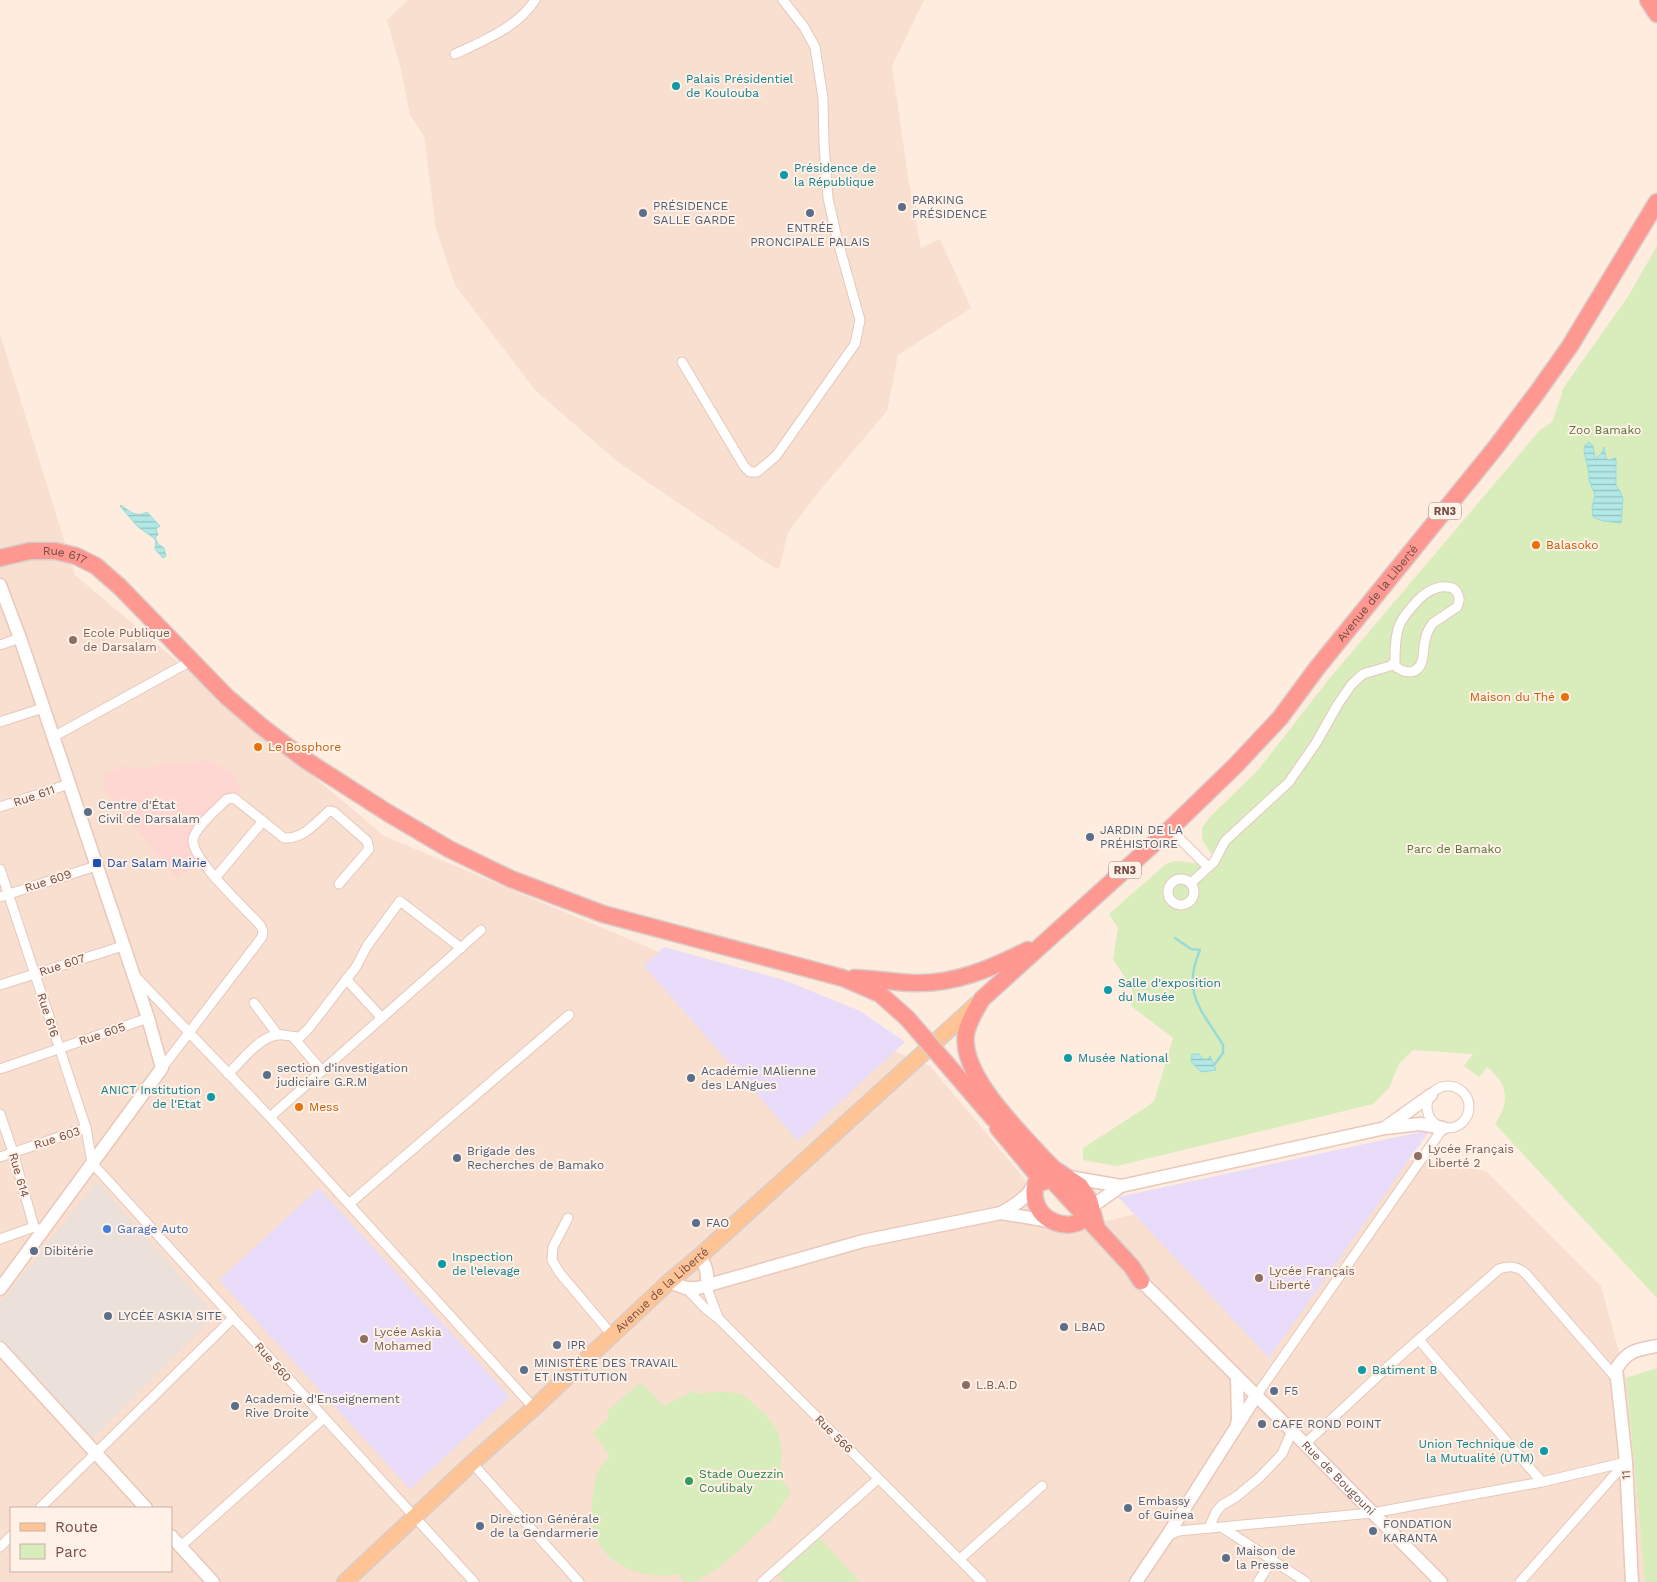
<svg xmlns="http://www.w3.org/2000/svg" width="1657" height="1582" font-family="'Work Sans',sans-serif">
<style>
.residential{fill:#f8dfcf;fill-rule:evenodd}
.commercial{fill:#ffd7d2}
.industrial{fill:#ece0db}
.education{fill:#e9dcfa}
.green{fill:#d9ecbc}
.water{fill:url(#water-rules);stroke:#97dbd9}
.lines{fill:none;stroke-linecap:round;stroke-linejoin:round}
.stream{stroke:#97dbd9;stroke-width:2.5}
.street-casing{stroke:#e5c8bd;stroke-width:11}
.secondary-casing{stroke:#eac7ba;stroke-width:15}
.primary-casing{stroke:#d9cdcb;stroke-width:18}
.highway-casing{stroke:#d9cdcb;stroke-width:19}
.street{stroke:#fff;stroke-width:9}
.secondary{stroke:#fff;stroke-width:12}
.primary{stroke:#ffc495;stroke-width:15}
.highway{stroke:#fe9890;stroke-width:16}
.highway-bridge-casing{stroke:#d9cdcb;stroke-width:19;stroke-linecap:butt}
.highway-bridge{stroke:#fe9890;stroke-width:16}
.culture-dot{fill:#0f9aa8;stroke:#fff1e7;stroke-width:2}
.service-dot{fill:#5c6f8a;stroke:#fff1e7;stroke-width:2}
.food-dot{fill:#e8710a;stroke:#fff1e7;stroke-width:2}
.education-dot{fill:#8d6e63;stroke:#fff1e7;stroke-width:2}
.transit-dot{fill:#1a4fb4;stroke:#fff1e7;stroke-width:2}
.shop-dot{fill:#3f7fe0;stroke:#fff1e7;stroke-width:2}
.leisure-dot{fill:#2e9e5b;stroke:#fff1e7;stroke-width:2}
.labels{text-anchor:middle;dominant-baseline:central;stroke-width:4;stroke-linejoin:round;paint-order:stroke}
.shield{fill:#fff1e7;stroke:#9f7e76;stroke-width:1}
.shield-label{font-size:11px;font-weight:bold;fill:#764d45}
.culture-label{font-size:12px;fill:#0d838f;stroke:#fff1e7;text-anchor:start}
.service-label{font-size:12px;fill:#4e5e75;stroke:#fff1e7;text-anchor:start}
.park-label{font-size:12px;fill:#57773a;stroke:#fff1e7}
.food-label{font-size:12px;fill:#c56008;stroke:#fff1e7;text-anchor:start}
.street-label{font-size:12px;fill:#764d45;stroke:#fff1e7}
.education-label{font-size:12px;fill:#785e54;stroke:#fff1e7;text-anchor:start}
.transit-label{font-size:12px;fill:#164399;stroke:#fff1e7;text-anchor:start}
.shop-label{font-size:12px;fill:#366cbe;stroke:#fff1e7;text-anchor:start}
.leisure-label{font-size:12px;fill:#27864d;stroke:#fff1e7;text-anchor:start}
</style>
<defs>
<pattern id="water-rules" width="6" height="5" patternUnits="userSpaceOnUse" patternTransform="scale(1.25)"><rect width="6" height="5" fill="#b2e9e7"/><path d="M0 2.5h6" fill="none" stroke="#95bfbd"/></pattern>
</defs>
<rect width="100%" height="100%" fill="#feecdf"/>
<g class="residential">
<polygon points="408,0 924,0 892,66 909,183 921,248 940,239 971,308 898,355 887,411 821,489 788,532 779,569 773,567 618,462 535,390 455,285 436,229 424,136 410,115 401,70 387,20"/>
<path d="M0 334 75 575 384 836 930 1066 1068 1231 1371 1154 1486 1171 1601 1286 1626 1378 1645 1582H0ZM11 1508H171V1571H11Z"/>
</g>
<polygon class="commercial" points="210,760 234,774 241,792 218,801 203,820 189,838 196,867 176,878 135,827 122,814 105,790 103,775 123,766 146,770 162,763 183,763"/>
<polygon class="industrial" points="97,1182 214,1315 93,1438 0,1339 0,1303"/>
<g class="education">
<polygon points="664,947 784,980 860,1011 905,1042 798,1141 644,966"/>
<polygon points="1430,1130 1269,1358 1118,1197"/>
<polygon points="319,1188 510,1397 410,1489 219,1280"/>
</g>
<g class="green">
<path d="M1657 246V1298L1495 1124C1510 1102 1509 1084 1487 1067L1479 1077 1464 1066 1473 1054 1413 1050 1399 1064 1389 1088 1373 1104 1117 1166 1083 1160V1148L1145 1108 1154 1101 1173 1038 1131 1006 1133 992 1131 987 1113 959 1118 928 1109 914 1166 864 1175 861 1204 864 1213 856 1203 841 1202 833V828L1209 818 1259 769 1329 679 1540 430 1552 422 1562 394V390L1629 295Z"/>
<polygon points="1657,1368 1657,1582 1645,1582 1626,1378"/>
<path d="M641 1382 663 1406 695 1390 699 1394C712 1392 729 1390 742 1395 747 1397 753 1403 757 1407 783 1428 784 1447 779 1477L791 1492 773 1519 737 1552 714 1571 694 1582H684L678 1574C664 1577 651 1576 637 1572 599 1560 587 1531 593 1494 595 1486 595 1478 598 1471 601 1466 606 1461 610 1456L593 1433 607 1420 609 1409Z"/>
<polygon points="818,1536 860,1582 784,1582 777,1574"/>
</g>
<g class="water">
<polygon points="1589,442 1593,446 1595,459 1601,454 1604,447 1606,458 1609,460 1616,458 1616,485 1621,493 1623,499 1621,523 1603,521 1593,517 1592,507 1595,495 1589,480 1589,473 1584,451 1585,445"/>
<path d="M121 505C129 511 137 518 147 512L160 526 156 529 158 535 155 537 158 544 164 548 166 556 163 558 155 549 156 541 154 538 138 527 120 506Z"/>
<polygon points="1192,1054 1199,1054 1203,1059 1208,1059 1210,1056 1216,1070 1201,1072 1191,1062"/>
</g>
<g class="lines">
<path class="stream" d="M1175 938 1191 949 1200 950C1181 994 1202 1010 1223 1045V1053L1214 1065"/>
<defs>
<g id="street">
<path d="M455 54C483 41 518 27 535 0"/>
<polyline points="682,362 744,466 750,472 757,472 776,456 855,344 860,320 837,238 828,198 824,144 823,98 815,47 804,27 783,0"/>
<polyline points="0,645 20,638"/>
<polyline points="0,722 43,708"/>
<polyline points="53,737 191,661"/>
<polyline points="0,807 69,784"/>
<polyline points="1170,829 1208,867"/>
<polyline points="0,869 86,1128 92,1163 474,1582"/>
<polyline points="215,878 263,821"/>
<circle cx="1181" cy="892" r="13"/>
<path d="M1191 883 1214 862 1225 841 1289 782 1316 743 1338 704 1352 684 1363 674 1390 666 1395 662C1395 650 1395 635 1400 624 1404 615 1420 596 1428 592 1433 589 1441 586 1447 587 1457 587 1462 598 1457 607L1433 623C1429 628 1426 635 1425 641 1423 648 1424 655 1422 661 1417 677 1402 673 1393 664"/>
<polyline points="0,897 96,866"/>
<polyline points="137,978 270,1117 534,1408"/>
<polyline points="346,979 382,1018"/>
<polyline points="0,985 123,946"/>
<polyline points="254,1003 278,1035"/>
<polyline points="293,1037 322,1071"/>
<path d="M162 1068 262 937 263 931 260 925C246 909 192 860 193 840 194 828 218 808 227 799L234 798 284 838C303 839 316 823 329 811L334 812 367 841 369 849 339 884"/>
<polyline points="0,1069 148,1018"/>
<path d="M228 1074C242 1061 257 1039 276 1035 284 1034 292 1037 300 1037L309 1028 356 967 367 946 400 901 461 948"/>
<circle cx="1448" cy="1107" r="21"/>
<polyline points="0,1114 13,1152 34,1227 43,1231"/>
<polyline points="270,1117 481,930"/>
<polyline points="0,1157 86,1128"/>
<polyline points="349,1204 569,1015"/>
<polyline points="568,1218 553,1247 552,1260 559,1272 612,1335"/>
<polyline points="0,1239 34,1227"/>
<polyline points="707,1285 708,1291 718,1317"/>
<polyline points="686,1288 706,1309 719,1319 982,1582"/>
<polyline points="1419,1340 1542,1482"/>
<polyline points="1256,1396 1443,1128"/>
<path d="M1305 1444 1392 1363 1499 1269C1510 1265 1518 1266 1526 1274L1617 1379"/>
<polyline points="472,1463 579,1582"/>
<polyline points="40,1508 233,1318"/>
<polyline points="1209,1528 1216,1512 1222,1505 1236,1497 1260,1477 1282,1454 1292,1431"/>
<polyline points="1223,1528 1306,1582"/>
<polyline points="1168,1536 1178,1531 1372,1513 1542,1482 1626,1462"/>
<polyline points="181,1546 324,1418"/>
<polyline points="0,1547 11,1536"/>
<polyline points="960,1559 1042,1486"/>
<polyline points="762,1582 878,1479"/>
<polyline points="1258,1582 1273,1559"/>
<polyline points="1520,1582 1625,1463"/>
</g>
<g id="secondary">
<polyline points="0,585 20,638 148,1018 162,1068 0,1289"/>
<polyline points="1386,1127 1431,1095"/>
<polyline points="1069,1177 1121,1186"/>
<polyline points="1091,1207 1121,1186 1385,1128 1420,1124 1443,1128"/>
<path d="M1001 1213C1013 1206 1025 1199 1033 1187"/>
<path d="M700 1256C706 1266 708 1273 707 1285"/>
<path id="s1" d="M1141 1281 1292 1431 1441 1582"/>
<polyline points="669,1282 686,1288 698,1288 863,1241 1001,1213 1049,1221"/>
<polyline points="0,1348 146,1508"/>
<polyline points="1237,1425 1238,1419 1237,1377"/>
<polyline points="171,1536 213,1582"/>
<polyline points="1136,1582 1167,1536 1256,1396"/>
<path d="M1632 1582 1626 1462 1616 1369C1628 1350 1636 1350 1657 1346"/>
</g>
<g id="primary">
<path id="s2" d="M345 1582 472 1463 534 1408 669 1282 700 1256 977 1004"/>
</g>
<g id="highway">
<polyline points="1648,0 1657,14"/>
<path id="s3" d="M0 558 30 551H55L76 556 96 566 120 587 227 697 261 726 304 759 388 813 449 849 511 879 603 914 843 978 880 994 907 1018"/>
<path d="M854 978C874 978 895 983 915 983 956 984 992 968 1028 950"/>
<polyline points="945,1062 993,1118 1005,1127 1011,1133"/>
<polyline points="998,1128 1043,1182"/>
<polyline points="1040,1167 1132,1267 1141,1281"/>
<path d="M1038 1177C1019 1223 1083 1241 1091 1207"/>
<path id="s4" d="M1097 1229 1089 1200 1080 1186 1054 1169 1044 1159C1018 1130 960 1075 966 1034 968 1021 976 1010 982 999L1170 829 1236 765 1280 718 1317 668 1496 447 1536 394 1570 346 1657 202"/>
</g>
</defs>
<use href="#street" class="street-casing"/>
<use href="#secondary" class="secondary-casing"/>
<use href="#primary" class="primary-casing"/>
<use href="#highway" class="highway-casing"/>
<use href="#street" class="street"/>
<use href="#secondary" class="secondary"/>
<use href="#primary" class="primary"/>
<use href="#highway" class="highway"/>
<defs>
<polyline id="highway-bridge" points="907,1018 945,1062"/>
</defs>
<use href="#highway-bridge" class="highway-bridge-casing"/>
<use href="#highway-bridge" class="highway-bridge"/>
</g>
<g class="culture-dot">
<circle cx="676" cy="86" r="5"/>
<circle cx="784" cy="175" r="5"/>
<circle cx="1108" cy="990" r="5"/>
<circle cx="1068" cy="1058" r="5"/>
<circle cx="211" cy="1097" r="5"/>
<circle cx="442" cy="1264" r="5"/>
<circle cx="1362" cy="1370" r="5"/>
<circle cx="1544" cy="1451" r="5"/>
</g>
<g class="service-dot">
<circle cx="902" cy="207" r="5"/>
<circle cx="643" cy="213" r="5"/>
<circle cx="810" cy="213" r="5"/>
<circle cx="88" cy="812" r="5"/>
<circle cx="1090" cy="837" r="5"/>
<circle cx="267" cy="1075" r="5"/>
<circle cx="691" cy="1078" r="5"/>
<circle cx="457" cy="1158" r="5"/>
<circle cx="696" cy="1223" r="5"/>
<circle cx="34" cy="1251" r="5"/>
<circle cx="108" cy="1316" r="5"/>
<circle cx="1064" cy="1327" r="5"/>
<circle cx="557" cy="1345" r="5"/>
<circle cx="524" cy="1370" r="5"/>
<circle cx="1274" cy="1391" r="5"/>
<circle cx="235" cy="1406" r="5"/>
<circle cx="1262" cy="1424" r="5"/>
<circle cx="1128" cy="1508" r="5"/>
<circle cx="480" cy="1526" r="5"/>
<circle cx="1373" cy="1531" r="5"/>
<circle cx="1226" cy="1558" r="5"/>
</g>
<g class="food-dot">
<circle cx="1536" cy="545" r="5"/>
<circle cx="1565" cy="697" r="5"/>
<circle cx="258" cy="747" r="5"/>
<circle cx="299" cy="1107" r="5"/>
</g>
<g class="education-dot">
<circle cx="73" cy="640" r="5"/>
<circle cx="1418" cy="1156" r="5"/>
<circle cx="1259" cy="1278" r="5"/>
<circle cx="364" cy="1339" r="5"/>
<circle cx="966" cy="1385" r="5"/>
</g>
<rect class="transit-dot" x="92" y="858" width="10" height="10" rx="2.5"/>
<circle class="shop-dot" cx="107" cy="1229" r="5"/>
<circle class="leisure-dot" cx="689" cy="1481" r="5"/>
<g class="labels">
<g class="shield">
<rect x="1429" y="502.5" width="32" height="17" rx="4"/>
<rect x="1109" y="861.5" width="32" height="17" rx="4"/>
</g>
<g class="shield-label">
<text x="1445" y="511">RN3</text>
<text x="1125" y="870">RN3</text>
</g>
<g class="culture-label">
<text x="686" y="79">Palais Présidentiel<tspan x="686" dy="14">de Koulouba</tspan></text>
<text x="794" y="168">Présidence de<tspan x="794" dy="14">la République</tspan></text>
<text x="1118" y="983">Salle d'exposition<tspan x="1118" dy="14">du Musée</tspan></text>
<text x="1078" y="1058">Musée National</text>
<text x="201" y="1090" text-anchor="end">ANICT Institution<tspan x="201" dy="14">de l'Etat</tspan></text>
<text x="452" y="1257">Inspection<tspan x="452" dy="14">de l'elevage</tspan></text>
<text x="1372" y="1370">Batiment B</text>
<text x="1534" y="1444" text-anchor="end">Union Technique de<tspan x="1534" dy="14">la Mutualité (UTM)</tspan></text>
</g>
<g class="service-label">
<text x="912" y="200">PARKING<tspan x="912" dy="14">PRÉSIDENCE</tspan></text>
<text x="653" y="206">PRÉSIDENCE<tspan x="653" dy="14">SALLE GARDE</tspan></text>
<text x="810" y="228" text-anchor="middle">ENTRÉE<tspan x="810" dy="14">PRONCIPALE PALAIS</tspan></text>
<text x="98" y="805">Centre d'État<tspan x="98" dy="14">Civil de Darsalam</tspan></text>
<text x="1100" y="830">JARDIN DE LA<tspan x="1100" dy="14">PRÉHISTOIRE</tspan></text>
<text x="277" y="1068">section d'investigation<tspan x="277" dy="14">judiciaire G.R.M</tspan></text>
<text x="701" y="1071">Académie MAlienne<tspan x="701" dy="14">des LANgues</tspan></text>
<text x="467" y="1151">Brigade des<tspan x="467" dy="14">Recherches de Bamako</tspan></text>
<text x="706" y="1223">FAO</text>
<text x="44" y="1251">Dibitérie</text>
<text x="118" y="1316">LYCÉE ASKIA SITE</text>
<text x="1074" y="1327">LBAD</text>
<text x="567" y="1345">IPR</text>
<text x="534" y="1363">MINISTÈRE DES TRAVAIL<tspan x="534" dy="14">ET INSTITUTION</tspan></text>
<text x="1284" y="1391">F5</text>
<text x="245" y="1399">Academie d'Enseignement<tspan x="245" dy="14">Rive Droite</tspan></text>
<text x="1272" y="1424">CAFE ROND POINT</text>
<text x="1138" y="1501">Embassy<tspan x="1138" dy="14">of Guinea</tspan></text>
<text x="490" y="1519">Direction Générale<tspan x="490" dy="14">de la Gendarmerie</tspan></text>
<text x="1383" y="1524">FONDATION<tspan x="1383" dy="14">KARANTA</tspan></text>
<text x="1236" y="1551">Maison de<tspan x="1236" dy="14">la Presse</tspan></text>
</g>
<g class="park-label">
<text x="1605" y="430">Zoo Bamako</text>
<text x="1454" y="849">Parc de Bamako</text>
</g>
<g class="food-label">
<text x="1546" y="545">Balasoko</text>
<text x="1555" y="697" text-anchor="end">Maison du Thé</text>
<text x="268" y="747">Le Bosphore</text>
<text x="309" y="1107">Mess</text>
</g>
<g class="street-label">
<text stroke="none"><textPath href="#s3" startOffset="66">Rue 617</textPath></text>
<text stroke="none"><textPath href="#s4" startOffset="850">Avenue de la Liberté</textPath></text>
<text transform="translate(34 796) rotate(-19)">Rue 611</text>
<text transform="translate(48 881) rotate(-18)">Rue 609</text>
<text transform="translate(62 965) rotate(-18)">Rue 607</text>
<text transform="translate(48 1015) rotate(72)">Rue 616</text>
<text transform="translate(102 1034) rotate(-19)">Rue 605</text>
<text transform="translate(57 1138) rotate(-18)">Rue 603</text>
<text transform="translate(19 1175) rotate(74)">Rue 614</text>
<text stroke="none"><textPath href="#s2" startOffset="431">Avenue de la Liberté</textPath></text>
<text transform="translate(273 1362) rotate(48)">Rue 560</text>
<text transform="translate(834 1434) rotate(45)">Rue 566</text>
<text transform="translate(1626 1475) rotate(-93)">11</text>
<text stroke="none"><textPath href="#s1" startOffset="279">Rue de Bougouni</textPath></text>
</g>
<g class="education-label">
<text x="83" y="633">Ecole Publique<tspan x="83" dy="14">de Darsalam</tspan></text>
<text x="1428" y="1149">Lycée Français<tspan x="1428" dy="14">Liberté 2</tspan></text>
<text x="1269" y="1271">Lycée Français<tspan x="1269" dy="14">Liberté</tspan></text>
<text x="374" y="1332">Lycée Askia<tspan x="374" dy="14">Mohamed</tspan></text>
<text x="976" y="1385">L.B.A.D</text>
</g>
<g class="transit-label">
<text x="107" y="863">Dar Salam Mairie</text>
</g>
<g class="shop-label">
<text x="117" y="1229">Garage Auto</text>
</g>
<g class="leisure-label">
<text x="699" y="1474">Stade Ouezzin<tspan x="699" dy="14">Coulibaly</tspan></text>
</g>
</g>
<rect x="10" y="1507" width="162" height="65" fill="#fff1e7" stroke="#c8afa6"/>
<rect x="20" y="1523" width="25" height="8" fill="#ffc495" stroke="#c8afa6"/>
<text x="55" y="1532" font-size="15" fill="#764d45">Route</text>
<rect x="20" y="1544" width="25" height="15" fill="#d9ecbc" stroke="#c8afa6"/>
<text x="55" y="1557" font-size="15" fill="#764d45">Parc</text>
</svg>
